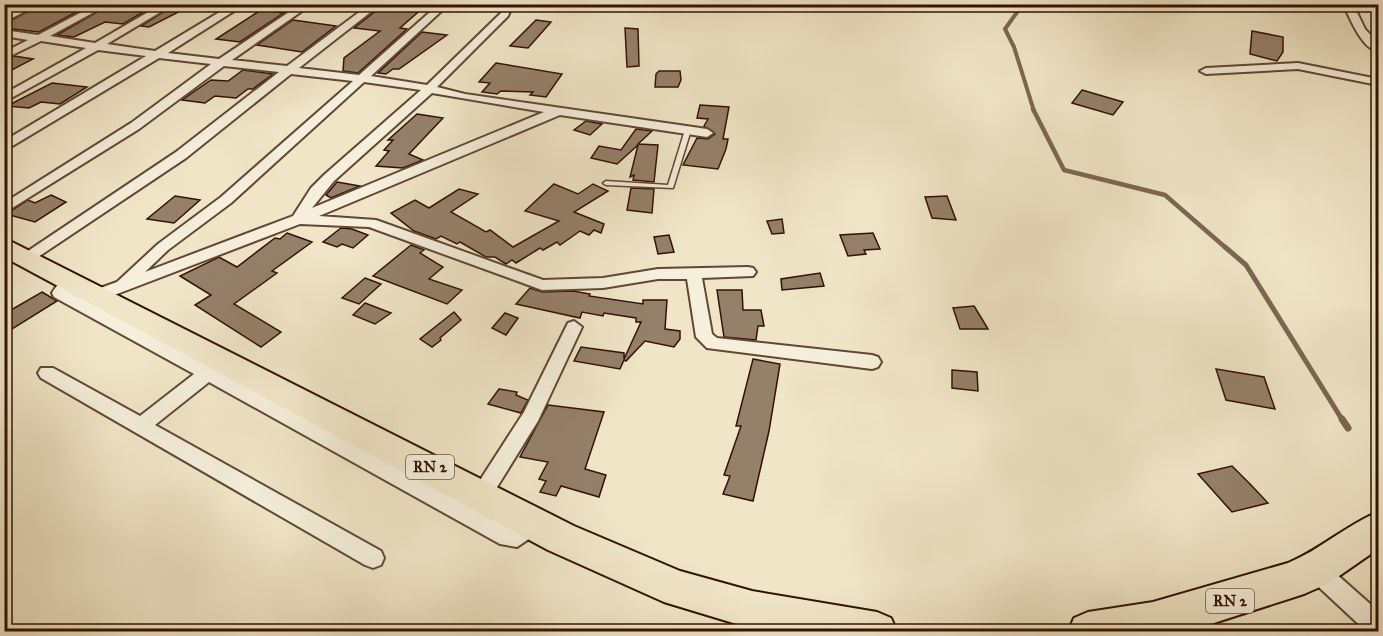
<svg xmlns="http://www.w3.org/2000/svg" width="1383" height="636" font-family="'IM FELL Great Primer',serif">
<style>
.lines{fill:none;stroke-linecap:round;stroke-linejoin:round}
.stream-far3{stroke:#7d6652;stroke-width:4}
.stream-far2{stroke:#7d6652;stroke-width:4.5}
.stream-far1{stroke:#7d6652;stroke-width:5}
.stream{stroke:#7d6652;stroke-width:7}
.building{fill:#95806a;stroke:#321205;stroke-width:1.5}
.lane-casing{stroke:#624736;stroke-width:3}
.street-casing{stroke:#624736;stroke-width:4}
.highway-casing{stroke:#321205;stroke-width:4}
.lane{fill:#f5efdb;fill-rule:evenodd}
.street{fill:#f5efdb;fill-rule:evenodd}
.highway{fill:#f0e6c7;fill-rule:evenodd}
.labels{text-anchor:middle;dominant-baseline:central;stroke-width:6;stroke-linejoin:round;paint-order:stroke}
.shield{fill:#f5efdb;stroke:#6c5445;stroke-width:1.5}
.shield-label{font-size:15px;font-weight:bold;fill:#321205}
</style>
<rect width="100%" height="100%" fill="#f0e6c7"/>
<filter id="stains"><feTurbulence type="fractalNoise" baseFrequency=".00333" numOctaves="4"/><feColorMatrix values="0 0 0 0 .2 0 0 0 0 .09 0 0 0 0 .02 0 0 0 .5 -.17"/></filter>
<radialGradient id="worn" r=".72"><stop offset=".6" stop-color="#630" stop-opacity="0"/><stop offset="1" stop-color="#630" stop-opacity=".3"/></radialGradient>
<g class="lines">
<polyline class="stream-far3" points="1023,4 1005,29 1014,47 1034,111"/>
<polyline class="stream-far2" points="1033,109 1064,170 1165,195 1226,248"/>
<polyline class="stream-far1" points="1225,247 1246,265 1343,421"/>
<polyline class="stream" points="1342,419 1348,428"/>
</g>
<g class="building">
<polygon points="42,4 84,8 39,32 4,28 4,24"/>
<polygon points="111,4 157,4 123,24 105,22 74,37 57,35"/>
<polygon points="176,4 194,4 149,27 141,26"/>
<polygon points="397,4 425,6 400,28 407,29 358,73 343,71 344,58 380,31 354,28 377,10 389,11"/>
<polygon points="261,10 284,13 240,42 216,39"/>
<polygon points="293,20 336,26 302,52 257,45"/>
<polygon points="536,20 551,22 528,48 510,46"/>
<polygon points="625,28 638,29 639,66 627,67"/>
<polygon points="1252,31 1283,37 1283,52 1277,61 1250,54"/>
<polygon points="422,32 447,35 399,69 393,69 386,74 378,73"/>
<polygon points="14,56 33,59 4,74 4,61"/>
<polygon points="496,63 562,74 546,97 530,95 533,92 501,91 497,94 482,92 490,83 479,82"/>
<polygon points="243,70 273,74 253,89 248,89 236,98 215,96 205,103 182,100 211,80 228,81"/>
<polygon points="659,71 680,71 681,80 678,87 655,87 656,74"/>
<polygon points="52,83 87,87 60,104 41,102 29,108 7,106"/>
<polygon points="1082,90 1123,102 1113,115 1072,103"/>
<polygon points="700,105 729,107 723,139 728,139 726,149 718,169 683,165 697,138 708,139 715,134 704,126 708,119 697,118"/>
<polygon points="417,114 443,118 409,154 423,160 403,168 376,166 389,151 384,150 393,140 388,140"/>
<polygon points="586,121 602,124 590,135 574,130"/>
<polygon points="636,129 652,131 638,144 658,145 654,182 633,180 634,175 630,177 638,145 617,164 591,158 599,146 621,150"/>
<polygon points="337,182 360,186 331,198 326,195"/>
<polygon points="554,184 578,194 593,184 608,191 574,212 604,224 601,233 594,230 589,235 580,231 560,245 557,242 543,250 540,248 516,263 512,260 506,264 495,257 486,257 460,242 457,244 441,236 436,239 414,231 391,213 415,200 429,208 459,189 478,194 451,212 486,232 490,230 513,247 559,221 525,211"/>
<polygon points="631,188 654,189 652,213 627,210"/>
<polygon points="51,195 66,202 35,222 6,214 28,200 35,203"/>
<polygon points="175,196 200,200 174,223 147,219"/>
<polygon points="947,196 956,220 932,218 925,197"/>
<polygon points="782,219 784,233 772,234 767,221"/>
<polygon points="341,228 352,229 368,235 353,248 342,244 337,247 323,242"/>
<polygon points="287,233 312,242 272,271 277,273 234,304 281,332 261,347 195,305 211,295 180,276 219,257 237,267 275,238 280,239"/>
<polygon points="873,233 880,249 864,250 866,254 848,256 840,235"/>
<polygon points="669,235 674,252 658,254 654,237"/>
<polygon points="411,245 424,250 420,253 443,267 429,279 462,290 447,304 373,276"/>
<polygon points="820,273 824,286 782,290 781,279"/>
<polygon points="365,278 381,284 359,304 342,298"/>
<polygon points="530,288 542,292 573,291 590,294 589,296 643,304 643,300 667,300 665,329 680,331 680,339 674,347 645,341 626,361 624,360 620,369 574,361 581,347 624,353 624,359 641,322 636,322 636,318 604,313 603,316 582,312 580,318 516,304"/>
<polygon points="717,290 742,290 743,310 761,310 764,326 758,326 756,340 724,337"/>
<polygon points="42,292 57,301 4,334 4,314"/>
<polygon points="365,303 391,313 375,324 353,315"/>
<polygon points="974,306 982,319 988,329 960,329 953,308"/>
<polygon points="454,312 461,320 440,338 441,340 432,347 420,339"/>
<polygon points="505,313 518,318 506,335 492,328"/>
<polygon points="753,359 780,364 769,431 753,501 723,494 730,476 724,475 741,426 736,426"/>
<polygon points="1216,369 1264,377 1275,409 1226,400"/>
<polygon points="952,370 977,372 978,391 952,388"/>
<polygon points="499,389 517,392 516,395 528,400 521,413 488,404"/>
<polygon points="548,405 604,412 585,469 606,475 599,497 561,486 556,496 540,492 546,481 539,479 548,462 520,457"/>
<polygon points="1232,466 1251,485 1268,503 1232,512 1198,474"/>
</g>
<g class="lines">
<defs>
<polygon id="lane" points="688,128 691,130 673,188 606,185 603,183 606,181 668,185 685,130"/>
<g id="street">
<polygon points="27,4 40,4 4,22 4,15"/>
<path d="M97 4H109L50 36 95 43 162 4H174L107 44 155 51 233 4H245L168 53 219 59 301 4H312L232 60 287 66 370 4H381L299 68 359 75 439 4H449L371 76 427 85 501 13 504 6 502 4H513L508 16 437 87 465 94 707 129 713 133 707 137 560 115 319 216 376 220 543 280 603 278 658 269 748 267 753 268 756 272 753 276 702 278 712 334 717 338 872 355 878 357 881 362 878 367 872 369 707 348 696 337 687 279H658L603 288 542 290 369 227 300 224 104 299H92L90 295 92 291 117 282 158 244 221 197 353 81 291 74 186 158 32 261H22L19 258 22 255 176 152 279 72 224 66 139 129 4 213V203L131 123 211 64 159 58 4 151V141L146 56 98 50 4 102V94L86 48 41 41 4 59V52L28 40 4 36V30L38 35ZM364 82 421 90 324 175 311 188 293 216 145 272 168 250 231 203ZM432 93 544 112 312 208 334 181Z"/>
<path d="M1343 4H1353L1365 29 1378 43V52C1361 47 1351 20 1343 4Z"/>
<polygon points="1298,63 1378,79 1378,85 1298,69 1206,74 1200,71 1206,68"/>
<path d="M71 276 79 281 70 292 510 527 535 514 542 516 546 523 542 530 517 547 500 544 209 382 155 425 381 551 384 558 381 565 373 568 365 565 41 378 38 373 41 368H53L140 416 194 374 54 297 52 293C56 286 63 278 71 276Z"/>
<polygon points="574,321 582,327 538,421 489,500 482,503 475,500 472,494 475,488 524,412 568,323"/>
<polygon points="1316,560 1324,563 1378,611 1378,632 1367,632 1308,577 1305,570 1308,563"/>
</g>
<g id="highway">
<polygon points="4,238 574,526 680,571 752,591 877,612 891,618 897,632 763,632 664,602 548,550 4,257"/>
<path d="M1378 512V549L1329 583 1304 594 1186 632H1068L1074 618 1088 612 1153 602 1288 563C1320 550 1346 525 1378 512Z"/>
</g>
</defs>
<use href="#lane" class="lane-casing"/>
<use href="#street" class="street-casing"/>
<use href="#highway" class="highway-casing"/>
<use href="#lane" class="lane"/>
<use href="#street" class="street"/>
<use href="#highway" class="highway"/>
</g>
<g class="labels">
<g class="shield">
<rect x="406" y="455" width="48" height="24" rx="4.5"/>
<rect x="1206" y="589" width="48" height="24" rx="4.5"/>
</g>
<g class="shield-label">
<text x="430" y="467">RN 2</text>
<text x="1230" y="601">RN 2</text>
</g>
</g>
<rect width="1383" height="636" fill="none" stroke="#f0e6c7" stroke-width="24"/>
<rect x="6" y="6" width="1371" height="624" fill="none" stroke="#321205" stroke-width="3"/>
<rect x="12" y="12" width="1359" height="612" fill="none" stroke="#321205" stroke-width="1.5"/>
<rect width="100%" height="100%" filter="url(#stains)"/>
<rect width="100%" height="100%" fill="url(#worn)"/>
</svg>
